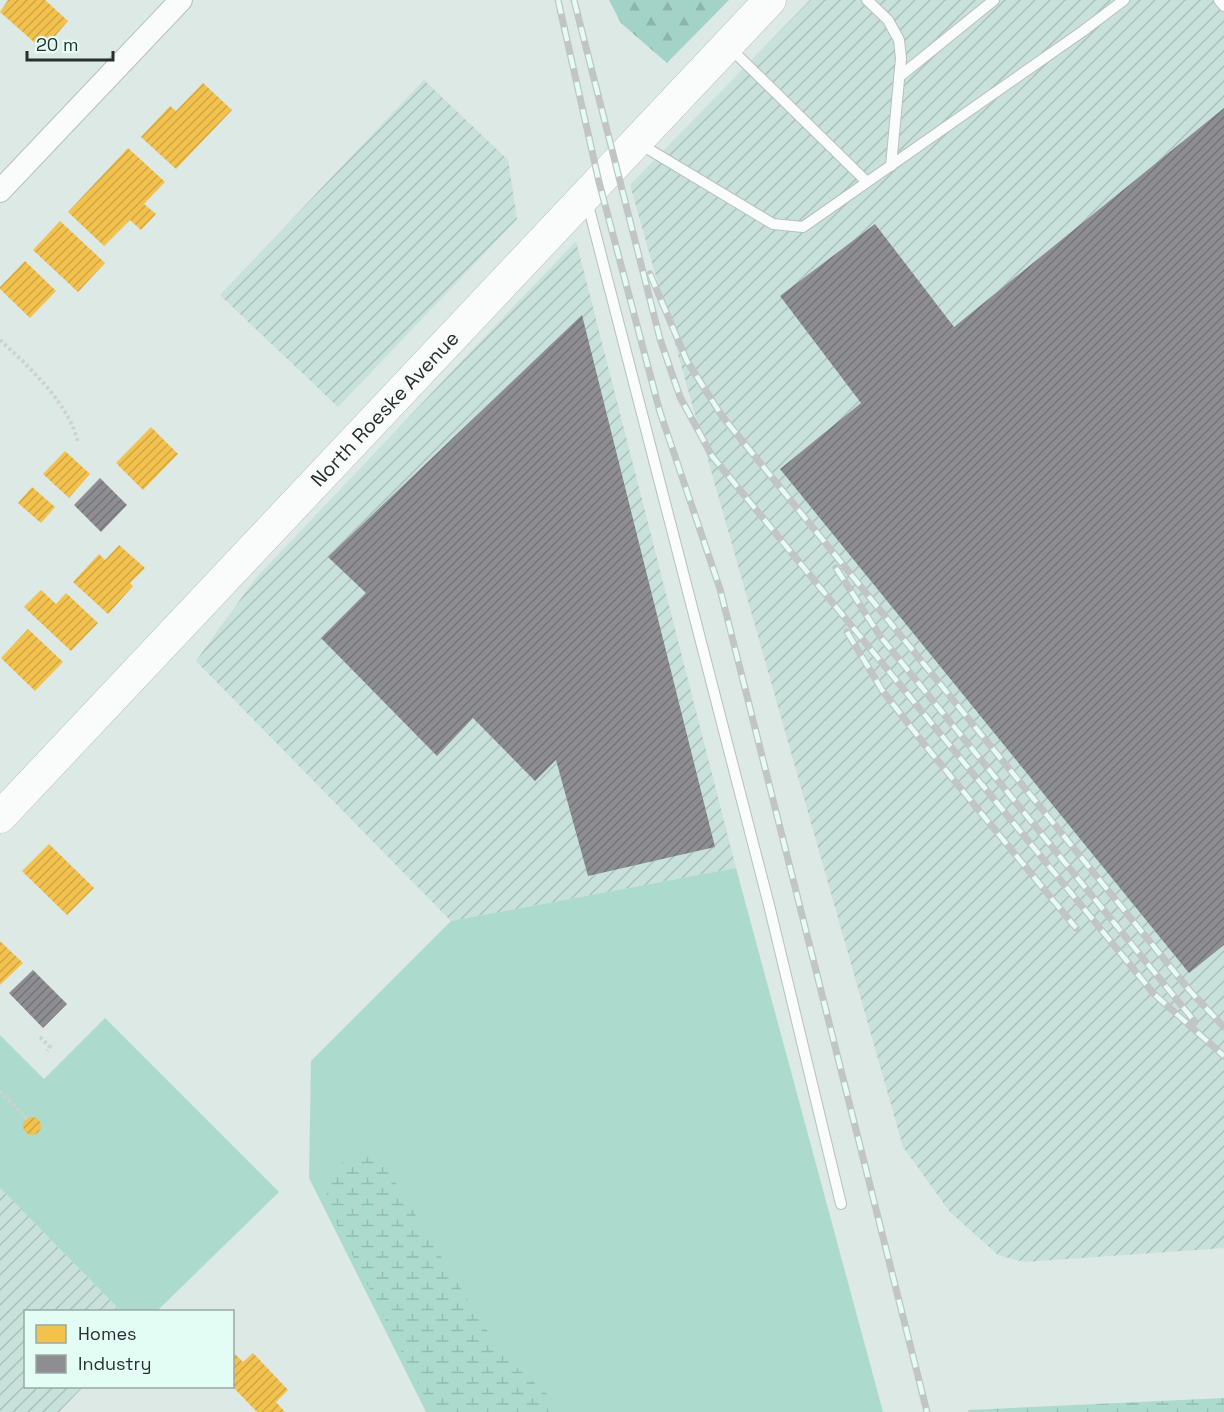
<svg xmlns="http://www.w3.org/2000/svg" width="1224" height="1412" font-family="'Space Grotesk',sans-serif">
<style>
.industrial{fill:url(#industrial-furrows)}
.grass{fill:#acdbcd}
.forest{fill:url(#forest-firs)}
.wetland{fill:url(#wetland-marsh)}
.homes{fill:url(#homes-hatch)}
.industry{fill:url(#industry-hatch)}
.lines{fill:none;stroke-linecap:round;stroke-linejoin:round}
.lane-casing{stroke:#b6c1bd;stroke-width:12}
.street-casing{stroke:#b6c1bd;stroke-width:24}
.secondary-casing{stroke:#b6c1bd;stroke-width:33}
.path{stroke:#ced2d1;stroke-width:4;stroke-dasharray:3 3;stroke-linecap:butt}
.lane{stroke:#fafcfb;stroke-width:10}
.street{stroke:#fafcfb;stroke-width:22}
.secondary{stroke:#fafcfb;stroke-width:32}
.rail-casing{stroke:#c2c5c5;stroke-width:7}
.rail{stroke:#e3fcf4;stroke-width:4.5;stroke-dasharray:14;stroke-linecap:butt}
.labels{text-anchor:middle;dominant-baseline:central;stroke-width:6;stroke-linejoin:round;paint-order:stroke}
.street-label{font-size:20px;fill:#26302d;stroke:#e3fcf4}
</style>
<defs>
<pattern id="industrial-furrows" width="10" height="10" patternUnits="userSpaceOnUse" patternTransform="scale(1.5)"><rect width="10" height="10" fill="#c8e1da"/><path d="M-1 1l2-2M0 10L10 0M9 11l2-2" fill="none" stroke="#acc1bb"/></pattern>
<pattern id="forest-firs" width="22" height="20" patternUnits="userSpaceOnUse" patternTransform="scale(1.5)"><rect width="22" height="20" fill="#a3d3c6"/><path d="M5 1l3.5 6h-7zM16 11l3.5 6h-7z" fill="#8cb5aa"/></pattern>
<pattern id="wetland-marsh" width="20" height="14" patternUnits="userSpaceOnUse" patternTransform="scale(1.5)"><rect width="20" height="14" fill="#acdbcd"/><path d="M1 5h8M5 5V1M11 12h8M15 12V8" fill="none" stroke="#94bcb0"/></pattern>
<pattern id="homes-hatch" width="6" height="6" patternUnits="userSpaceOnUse" patternTransform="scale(1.5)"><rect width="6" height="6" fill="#f2c14e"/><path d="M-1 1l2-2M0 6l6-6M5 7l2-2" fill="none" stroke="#cfa644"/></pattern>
<pattern id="industry-hatch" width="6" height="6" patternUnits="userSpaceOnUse" patternTransform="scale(1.5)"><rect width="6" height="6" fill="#8d8d92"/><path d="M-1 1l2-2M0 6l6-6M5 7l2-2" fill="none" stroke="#737478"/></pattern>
</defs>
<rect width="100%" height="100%" fill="#dce9e5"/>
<g class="industrial">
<polygon points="810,0 1224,0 1224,1248 1024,1262 998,1255 950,1212 903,1147 630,185"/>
<polygon points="424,80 508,160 517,219 338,407 220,295"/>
<polygon points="576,241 736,868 451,921 196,661 255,579"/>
<polygon points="0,1188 121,1311 26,1312 26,1386 83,1387 59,1412 0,1412"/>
</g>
<g class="grass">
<polygon points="736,868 883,1412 426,1412 309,1178 311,1061 451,921"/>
<polygon points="105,1018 279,1192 157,1311 121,1311 0,1188 0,1035 44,1079"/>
</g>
<polygon class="forest" points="609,0 729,0 667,63 621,23"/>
<g class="wetland">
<polygon points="365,1156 385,1166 503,1356 547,1394 556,1412 432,1412 326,1203 328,1173 343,1162"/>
<polygon points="1224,1398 1224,1412 969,1412 968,1410"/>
</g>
<g class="homes">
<polygon points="8,0 45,0 68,21 43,50 0,12"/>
<polygon points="203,83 232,110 176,169 141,137 170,106 176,111"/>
<polygon points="128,148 165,182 144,204 156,214 141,230 130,220 104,246 68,212"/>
<polygon points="60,221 105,263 78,292 33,250"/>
<polygon points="25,261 56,291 30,318 0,289 0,287"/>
<polygon points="151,427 178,454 143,490 116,463"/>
<polygon points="65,451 90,474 69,498 43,474"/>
<polygon points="32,487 55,507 41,523 18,503"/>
<polygon points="119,545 145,568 130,583 133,586 108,614 73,582 99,554 105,560"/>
<polygon points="41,590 56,604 66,593 98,623 71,651 24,607"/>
<polygon points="28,629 63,662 35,691 1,658"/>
<polygon points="49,844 94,888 67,915 22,871"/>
<polygon points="0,941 23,963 0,985"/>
<circle cx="32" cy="1126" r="9"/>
<polygon points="232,1351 243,1362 253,1353 288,1390 276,1402 285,1412 257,1412 232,1386"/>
</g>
<g class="industry">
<polygon points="1224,108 1224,945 1189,973 780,469 861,403 780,296 875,224 954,327"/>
<polygon points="582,315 715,847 588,876 556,760 535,781 473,718 437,756 321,638 366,593 328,557"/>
<polygon points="100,478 127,505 101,532 74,505"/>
<polygon points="33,970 67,1004 43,1028 9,993"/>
</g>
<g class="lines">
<defs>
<g id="lane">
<polyline points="867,0 888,20 899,40 901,58 891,166"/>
<polyline points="1219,0 1224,6"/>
<polyline points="730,48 867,182"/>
<polyline points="899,77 994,0"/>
<polyline points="640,144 773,224 803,227 1083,31 1124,0"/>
<polyline points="587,201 769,905 841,1204"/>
</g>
<polyline id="street" points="0,191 181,0"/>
<g id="secondary">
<path id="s1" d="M0 817 770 0"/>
</g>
</defs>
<use href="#lane" class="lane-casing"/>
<use href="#street" class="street-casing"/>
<use href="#secondary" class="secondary-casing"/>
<g class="path">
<path d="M0 340C28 366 70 404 78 443"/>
<polyline points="40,1037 50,1047 47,1051"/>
<polyline points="0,1091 27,1119"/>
</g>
<use href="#lane" class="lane"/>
<use href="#street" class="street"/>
<use href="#secondary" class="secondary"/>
<defs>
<g id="rail">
<polyline points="558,0 599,182 660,412 720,589 927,1412"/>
<polyline points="574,0 660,339 680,397 712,456 1154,994 1224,1056"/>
<polyline points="650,274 687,361 722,416 1190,991 1224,1027"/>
<polyline points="836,568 880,636 1195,1022"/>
<polyline points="847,632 882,690 924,744 1076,928"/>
</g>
</defs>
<use href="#rail" class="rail-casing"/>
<use href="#rail" class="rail"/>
</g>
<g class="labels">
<g class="street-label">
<text stroke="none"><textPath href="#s1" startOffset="561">North Roeske Avenue</textPath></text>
</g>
</g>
<rect x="24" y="1310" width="210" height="78" fill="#e3fcf4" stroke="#97aaa4" stroke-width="1.5"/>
<rect x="36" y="1325" width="30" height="18" fill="#f2c14e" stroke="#97aaa4" stroke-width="1.5"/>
<text x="78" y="1340" font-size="18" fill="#26302d">Homes</text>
<rect x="36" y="1355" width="30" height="18" fill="#8d8d92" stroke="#97aaa4" stroke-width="1.5"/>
<text x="78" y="1370" font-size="18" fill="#26302d">Industry</text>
<path d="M27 51v9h86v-9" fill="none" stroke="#26302d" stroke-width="3"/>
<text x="36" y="51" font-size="18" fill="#26302d" stroke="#e3fcf4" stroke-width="4.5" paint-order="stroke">20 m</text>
</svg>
